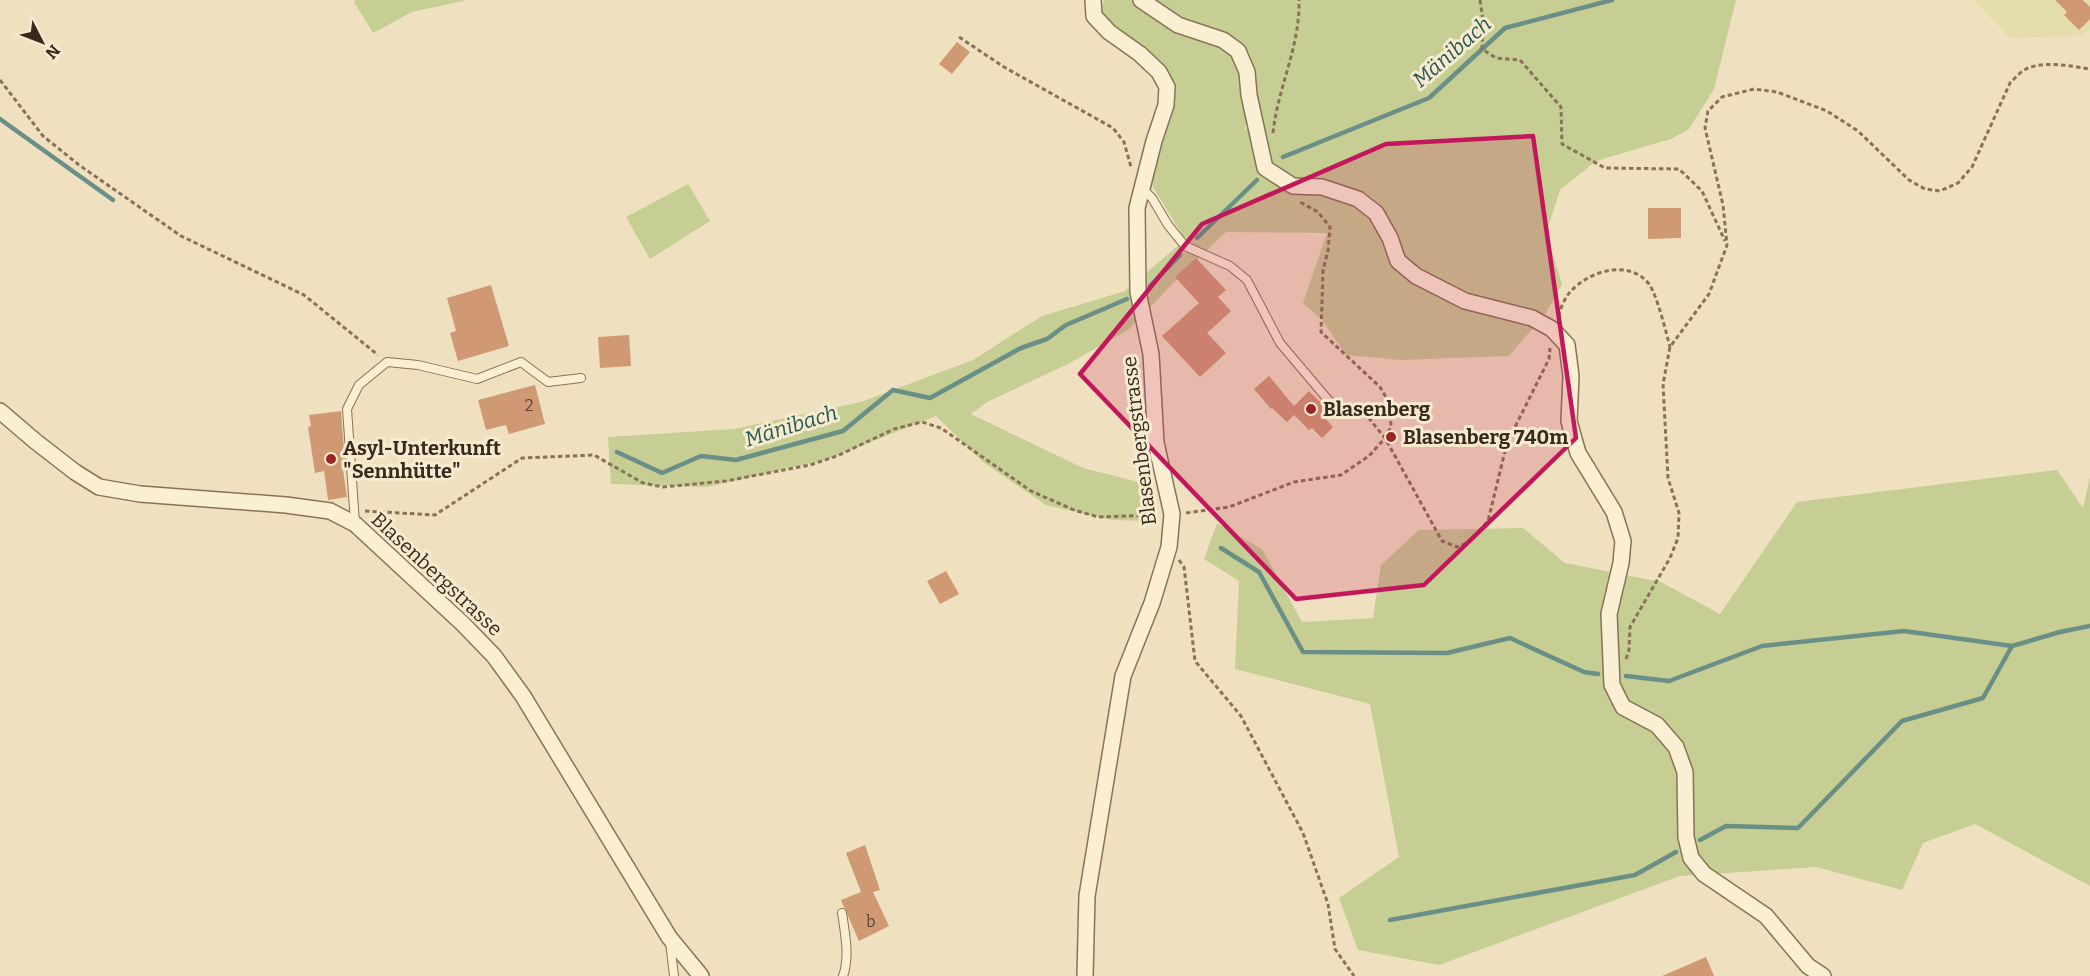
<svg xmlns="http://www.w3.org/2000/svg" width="2090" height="976" font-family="Bitter,serif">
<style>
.farmland{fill:#e5ddac}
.green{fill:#c6ce93}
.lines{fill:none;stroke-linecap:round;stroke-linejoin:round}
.stream{stroke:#698f86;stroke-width:4.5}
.building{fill:#cf9a73}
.service-casing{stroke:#897257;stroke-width:10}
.minor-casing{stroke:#897257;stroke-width:18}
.path{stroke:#897257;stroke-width:3;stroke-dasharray:4.5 3;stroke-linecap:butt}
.service{stroke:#faefd2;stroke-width:8}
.minor{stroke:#faefd2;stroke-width:15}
.marked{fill:#c2185b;fill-opacity:0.2;stroke:#c2185b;stroke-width:4.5;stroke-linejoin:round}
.poi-dot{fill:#9a2524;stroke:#f7ebcf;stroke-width:2}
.labels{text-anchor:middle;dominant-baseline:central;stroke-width:6;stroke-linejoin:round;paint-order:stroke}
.number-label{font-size:16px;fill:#5d4532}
.poi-label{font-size:20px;font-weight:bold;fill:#37291c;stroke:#f7ebcf;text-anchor:start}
.street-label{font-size:20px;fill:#37291c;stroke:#f7ebcf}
.water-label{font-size:21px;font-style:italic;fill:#2a5855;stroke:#f7ebcf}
</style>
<rect width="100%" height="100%" fill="#efe1bf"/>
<polygon class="farmland" points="1973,0 2090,0 2090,30 2081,36 2010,38"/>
<g class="green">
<polygon points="355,0 467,0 412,12 373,33 354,2"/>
<polygon points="1104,0 1131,0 1148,13 1228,53 1242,68 1247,117 1245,130 1261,126 1249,52 1177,18 1152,0 1736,0 1714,89 1689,129 1671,139 1596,161 1560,190 1546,233 1562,284 1546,313 1509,356 1401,360 1346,355 1322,320 1303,303 1327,233 1226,232 1185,271 1128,330 1068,364 987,402 971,414 1083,468 1150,485 1145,521 1112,520 1046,505 983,462 936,416 828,459 707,487 611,484 608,437 734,429 861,402 973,360 1042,316 1125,291 1187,238 1183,236 1153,187 1150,168 1174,103 1175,87 1163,65 1114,29 1101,11"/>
<polygon points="688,184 710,221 650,259 626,217"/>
<polygon points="2057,470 2083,508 2090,477 2090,886 1975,824 1923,843 1902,890 1816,867 1680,876 1439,965 1358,950 1339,898 1399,857 1370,704 1235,669 1239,581 1204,559 1217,523 1262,549 1302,622 1373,618 1381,565 1419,530 1523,528 1565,563 1661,582 1720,614 1797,502"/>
</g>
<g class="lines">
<g class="stream">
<polyline points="0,119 113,200"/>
<polyline points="1283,157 1429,98 1505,28 1612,0"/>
<polyline points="1197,238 1257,180"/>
<polyline points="1150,286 1180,255"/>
<polyline points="617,452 662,473 701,456 736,460 843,431 893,390 930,398 1021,348 1047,339 1066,325 1127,299"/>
<polyline points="1221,548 1259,572 1303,652 1447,653 1510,638 1584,672 1598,674"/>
<polyline points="1626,676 1669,681 1762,646 1904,631 2012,646 2060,632 2090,626"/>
<polyline points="1700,840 1726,826 1798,828 1902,721 1983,698 2012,646"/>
<polyline points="1390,920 1635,875 1676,852"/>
</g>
</g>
<g class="building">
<polygon points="2055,0 2083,0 2090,7 2090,19 2079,30 2064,15 2067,12"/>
<polygon points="957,42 970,52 952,74 939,64"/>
<polygon points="1648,208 1681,208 1681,238 1648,239"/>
<polygon points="1196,258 1226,290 1218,297 1231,311 1207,333 1226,353 1200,377 1162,336 1199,303 1175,277"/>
<polygon points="491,285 509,346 458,361 450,333 456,331 447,298"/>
<polygon points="629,335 631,366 600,368 598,337"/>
<polygon points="1269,376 1294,406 1309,391 1329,411 1323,416 1333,427 1322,438 1312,428 1309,430 1294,415 1287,422 1272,408 1271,409 1254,389"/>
<polygon points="535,385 545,424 509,434 506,425 486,430 478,400"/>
<polygon points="341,411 345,462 342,463 347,497 328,500 324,471 315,473 308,427 311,426 309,415"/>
<polygon points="946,571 959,594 940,604 927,581"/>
<polygon points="865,845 880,890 873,892 889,926 859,941 841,900 861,892 846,853"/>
<polygon points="1706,957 1714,976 1662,976"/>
</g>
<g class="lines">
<defs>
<g id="service">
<polyline points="1143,189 1152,198 1168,225 1185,246 1230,266 1247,280 1280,343 1329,401 1345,408"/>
<polyline points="355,523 347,409 359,385 387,362 418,365 477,379 521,362 548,382 581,378"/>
<path d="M842 913C845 933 850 957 843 976"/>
<polyline points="670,942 674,976"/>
</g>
<g id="minor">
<polyline points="1141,0 1178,25 1223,40 1238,51 1247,72 1249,95 1265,168 1293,186 1322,187 1358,199 1376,213 1390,238 1398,261 1416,276 1465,301 1532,318 1552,329 1567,345 1571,376 1569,421 1578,453 1614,512 1623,541 1621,563 1609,614 1612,685 1623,707 1657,725 1676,747 1685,772 1686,837 1691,858 1704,874 1766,916 1808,966 1823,976"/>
<polyline points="0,411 35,441 75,472 99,487 140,494 286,505 330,511 355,524 463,624 494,656 523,696 669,937 701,976"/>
<polyline points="1085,976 1087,896 1123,676 1152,603 1169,547 1172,514 1156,443 1151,354 1138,292 1137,208 1154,141 1166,105 1167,87 1159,72 1140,54 1109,32 1094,16 1093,0"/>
</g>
</defs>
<use href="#service" class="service-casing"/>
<use href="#minor" class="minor-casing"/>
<g class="path">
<polyline points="1480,0 1483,20 1482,49 1496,58 1520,60 1561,107 1562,144 1605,168 1679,169 1702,191 1725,241"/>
<polyline points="959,37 1004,67 1113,128 1124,142 1131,167"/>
<polyline points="0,80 43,136 79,165 181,236 304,295 378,355"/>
<path d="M1273 133C1278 86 1300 48 1299 0"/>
<path d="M1558 316C1561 308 1565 297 1571 291 1591 270 1629 259 1649 284 1657 295 1666 332 1670 347"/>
<polyline points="1355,412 1367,416 1385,438 1442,541 1457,547 1469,542 1488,521 1507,443 1549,359 1550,348"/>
<polyline points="365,511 435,515 522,458 594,455 643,483 663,487 726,481 810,465 837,456 894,429 922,422 941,428 1031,491 1074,510 1098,517 1158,515"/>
<polyline points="1186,513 1229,507 1294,482 1341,475 1369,456 1385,438 1391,427 1390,404 1380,387 1321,332 1323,270 1328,251 1330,227 1318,212 1300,202"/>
<polyline points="1179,560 1184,567 1195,661 1241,716 1303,833 1328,904 1335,949 1354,976"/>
<path d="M1626 659 1629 650 1630 627 1670 558 1678 538 1679 513 1668 478 1663 384 1670 347 1709 294 1727 245 1723 205 1705 128 1708 111 1722 97 1754 89 1777 92 1827 111 1858 131 1909 180 1925 189 1940 191 1958 183 1972 167 2010 83C2015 78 2021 71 2028 68 2047 61 2071 66 2090 69"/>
</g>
<use href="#service" class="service"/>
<use href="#minor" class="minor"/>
</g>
<path class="marked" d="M1533 136 1576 438 1424 585 1296 599 1080 374 1202 224 1386 144Z"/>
<g class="poi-dot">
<circle cx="1311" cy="409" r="6"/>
<circle cx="1391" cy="437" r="6"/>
<circle cx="331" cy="459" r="6"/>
</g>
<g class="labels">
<g class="number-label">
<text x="529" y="405">2</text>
<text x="871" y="921">b</text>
</g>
<g class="poi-label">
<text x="1323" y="409">Blasenberg</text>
<text x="1403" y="437">Blasenberg 740m</text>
<text x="343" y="448">Asyl-Unterkunft<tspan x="343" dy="23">"Sennhütte"</tspan></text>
</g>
<g class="street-label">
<text transform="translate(1139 441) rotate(-97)">Blasenbergstrasse</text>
<text transform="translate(437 574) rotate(43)">Blasenbergstrasse</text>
</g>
<g class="water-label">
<text transform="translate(1452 52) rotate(-41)">Mänibach</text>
<text transform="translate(791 426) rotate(-17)">Mänibach</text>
</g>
</g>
<g transform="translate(42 42) rotate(132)" stroke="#f7ebcf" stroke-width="4.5" paint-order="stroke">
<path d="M0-4.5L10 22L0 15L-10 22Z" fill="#37291c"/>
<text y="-9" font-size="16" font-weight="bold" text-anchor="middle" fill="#37291c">N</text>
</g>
</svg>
